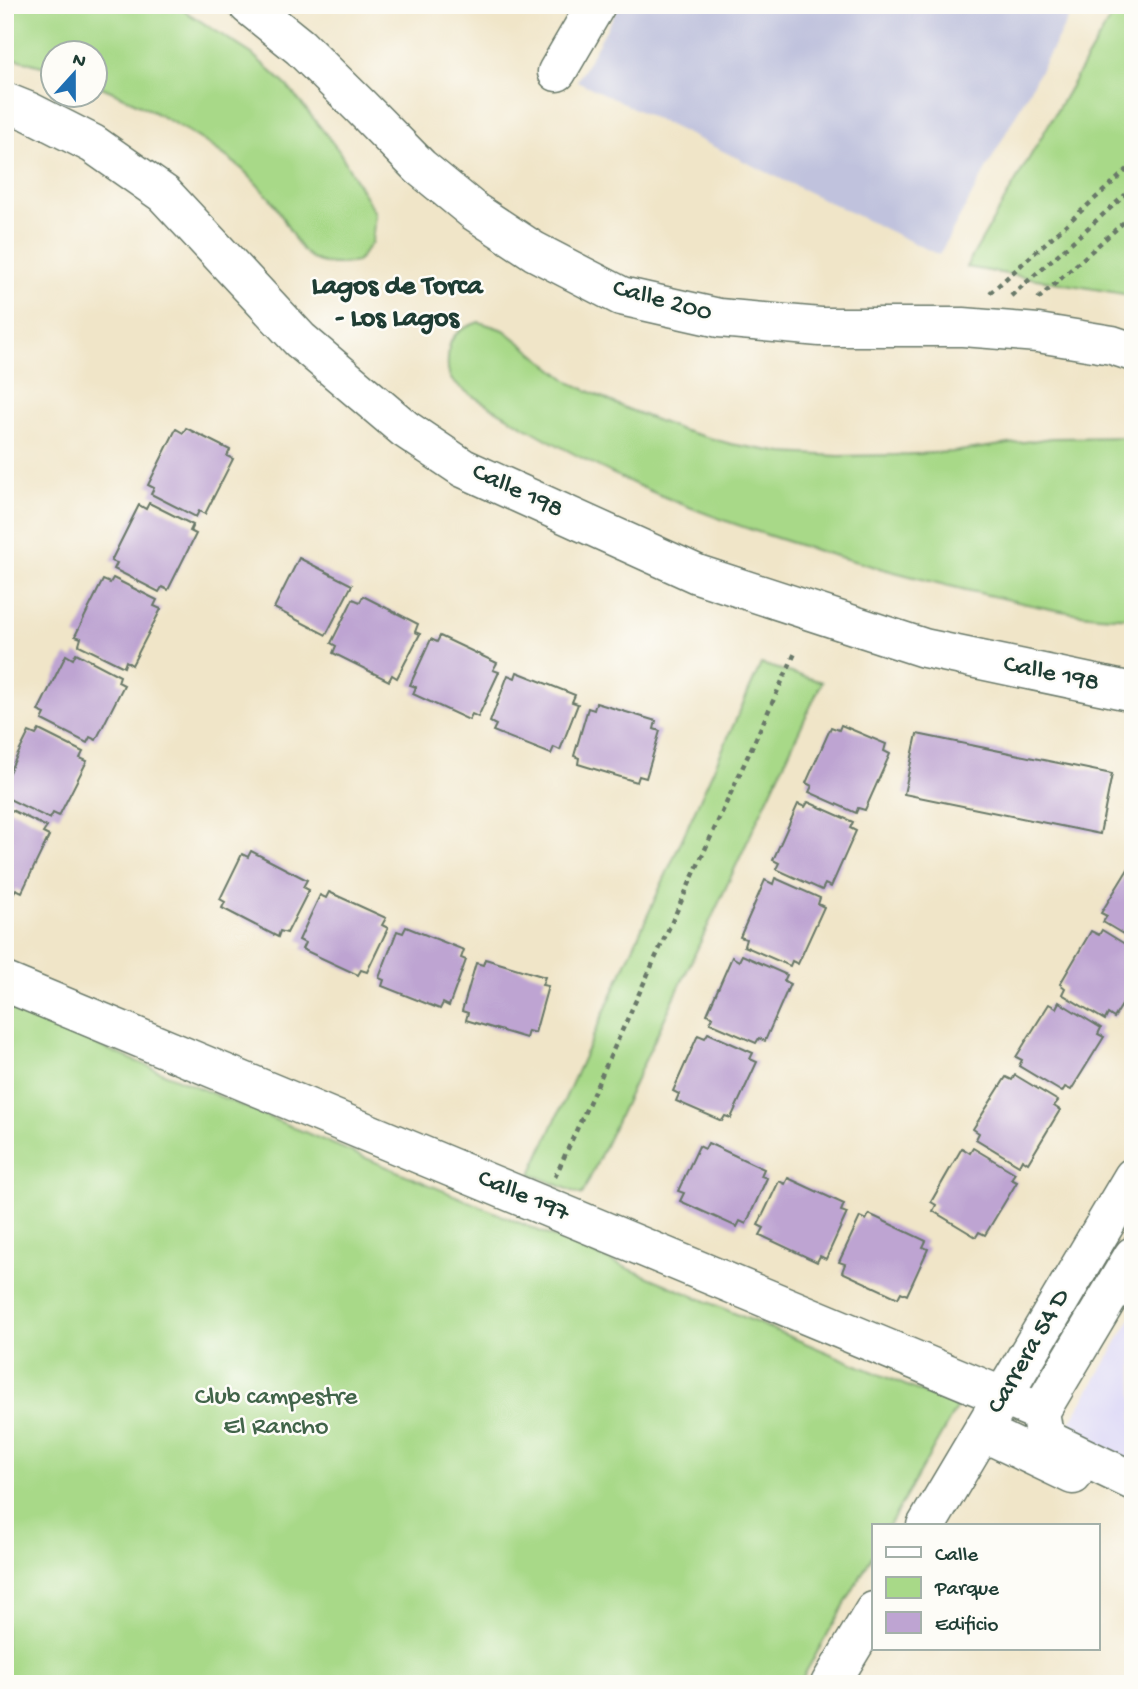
<svg xmlns="http://www.w3.org/2000/svg" width="1138" height="1689" font-family="'Gochi Hand',sans-serif">
<style>
.built{fill:#dad6f7}
.industrial{fill:#c0c2dd}
.green{fill:#a8d988;stroke:#648b5e;stroke-width:2}
.building{fill:#bea4d2}
.lines{fill:none;stroke-linecap:round;stroke-linejoin:round}
.minor-casing{stroke:#687868;stroke-width:41}
.path{stroke:#687868;stroke-width:4.5;stroke-dasharray:5 5;stroke-linecap:butt}
.minor{stroke:#fff;stroke-width:38}
.labels{text-anchor:middle;dominant-baseline:central;stroke-width:5;stroke-linejoin:round;paint-order:stroke}
.street-label{font-size:26px;fill:#1f3d34;stroke:#fdfcf7}
.park-label{font-size:26px;fill:#416449;stroke:#fdfcf7}
.neighbourhood-label{font-size:28px;font-weight:bold;fill:#1f3d34;stroke:#fdfcf7}
</style>
<rect width="100%" height="100%" fill="#fdfcf7"/>
<filter id="ink" filterUnits="userSpaceOnUse"><feTurbulence type="fractalNoise" baseFrequency=".0143" numOctaves="2"/><feDisplacementMap in="SourceGraphic" scale="14" xChannelSelector="R" yChannelSelector="G"/><feConvolveMatrix kernelMatrix="1 2 1 2 8 2 1 2 1" color-interpolation-filters="sRGB"/></filter>
<filter id="wash" filterUnits="userSpaceOnUse"><feTurbulence type="fractalNoise" baseFrequency=".00686" numOctaves="4" result="noise"/><feDisplacementMap in="SourceGraphic" scale="28" xChannelSelector="R" yChannelSelector="G"/><feGaussianBlur stdDeviation="1.57" result="paint"/><feColorMatrix in="noise" values="0 0 0 0 0 0 0 0 0 0 0 0 0 0 0 0 0 1.4 0 .05"/><feComposite in="paint" operator="in"/></filter>
<g filter="url(#wash)">
<rect width="100%" height="100%" fill="#f0e5c8"/>
<polygon class="built" points="1133,1315 1133,1466 1064,1433"/>
<polygon class="industrial" points="620,5 1076,5 939,255 577,81"/>
<g class="green">
<path d="M5 5H175L252 54 287 86 314 119 339 151 375 213 372 242 357 262C344 264 328 266 315 260 293 249 284 212 268 196 259 187 251 177 242 169 204 137 140 103 95 84L94 52H52V69L5 56Z"/>
<polygon points="1118,5 1133,5 1133,289 1129,295 966,267"/>
<path d="M479 322 504 330 571 383 625 408 681 430 731 444 783 453 839 456 896 455 952 452 1052 438 1133 437V617C1078 619 1020 602 966 590 858 564 741 532 639 486 594 466 551 442 508 417 496 409 458 390 451 379 446 370 448 358 449 348 452 332 465 327 479 322Z"/>
<polygon points="761,664 822,682 582,1195 531,1174"/>
<polygon points="5,1006 957,1407 889,1526 874,1526 874,1553 799,1684 5,1684"/>
</g>
<g id="blocks">
<g class="building">
<polygon points="186,428 230,450 227,456 233,459 205,514 199,511 196,517 151,494 154,488 148,485 176,429 183,433"/>
<polygon points="149,503 193,525 190,531 196,534 168,590 162,587 159,592 114,569 117,563 111,561 139,505 146,509"/>
<polygon points="299,558 352,585 326,635 274,608"/>
<polygon points="113,578 157,600 154,606 161,609 132,665 126,661 124,667 79,645 81,638 75,636 103,580 110,583"/>
<polygon points="363,596 418,624 415,632 420,634 397,678 392,675 389,681 333,653 336,646 331,643 353,599 360,602"/>
<polygon points="440,636 497,663 493,670 499,672 478,717 472,714 469,720 413,694 416,687 410,685 431,639 437,642"/>
<polygon points="76,653 120,676 118,682 124,685 96,740 90,737 87,743 42,720 45,714 38,711 66,655 73,659"/>
<polygon points="517,672 575,695 572,702 578,704 560,750 554,747 551,754 493,731 496,725 490,722 508,675 515,678"/>
<polygon points="596,703 656,721 654,729 660,731 646,778 639,776 637,782 578,764 579,758 574,756 588,708 594,710"/>
<polygon points="841,725 886,744 884,751 890,754 865,810 858,808 856,813 809,792 812,786 806,783 831,727 839,730"/>
<polygon points="39,730 83,752 80,758 87,761 59,816 53,813 50,819 5,797 8,790 5,789 5,780 29,732 36,735"/>
<polygon points="917,734 1112,774 1100,834 904,794"/>
<polygon points="808,802 853,822 850,828 856,831 831,887 825,884 822,890 776,869 779,863 773,860 798,804 805,807"/>
<polygon points="5,807 47,827 43,833 49,836 22,892 16,889 13,894 5,891 5,868 8,863 5,862"/>
<polygon points="251,851 307,880 303,887 309,890 287,933 280,931 278,937 222,908 225,902 220,899 242,854 248,857"/>
<polygon points="1133,861 1133,911 1129,916 1133,918 1133,940 1103,922 1107,916 1101,913"/>
<polygon points="775,878 820,898 818,904 824,907 798,964 792,961 790,966 744,946 746,939 740,937 765,880 773,884"/>
<polygon points="329,892 386,918 382,925 388,928 367,972 361,970 358,975 302,949 305,943 299,940 320,895 326,898"/>
<polygon points="406,927 464,950 461,958 466,960 449,1006 443,1003 440,1009 382,986 384,980 379,978 397,931 403,933"/>
<polygon points="1102,930 1133,949 1133,987 1114,1018 1108,1014 1105,1020 1062,994 1065,988 1060,984 1091,931 1099,935"/>
<polygon points="742,955 787,975 784,981 790,984 765,1041 759,1038 756,1043 710,1023 713,1017 707,1014 732,957 739,961"/>
<polygon points="485,959 545,977 542,985 548,986 535,1033 528,1031 526,1038 466,1020 468,1013 462,1011 476,963 483,965"/>
<polygon points="1059,1002 1101,1028 1098,1034 1104,1037 1071,1090 1065,1087 1062,1092 1019,1066 1022,1060 1016,1057 1049,1004 1056,1008"/>
<polygon points="708,1033 753,1053 750,1059 757,1062 731,1118 725,1116 722,1121 676,1101 679,1094 673,1091 698,1035 705,1038"/>
<polygon points="1015,1075 1058,1101 1054,1106 1060,1110 1028,1163 1022,1159 1019,1165 976,1139 979,1133 973,1129 1006,1077 1012,1080"/>
<polygon points="708,1143 764,1169 761,1176 767,1178 746,1224 740,1221 737,1227 680,1201 684,1193 678,1191 699,1146 705,1149"/>
<polygon points="962,1148 970,1153 973,1148 1015,1173 1011,1179 1017,1182 985,1235 979,1232 976,1237 933,1211 936,1205 931,1202"/>
<polygon points="788,1178 844,1204 841,1211 847,1213 826,1259 820,1256 817,1262 760,1235 764,1228 758,1225 779,1181 785,1184"/>
<polygon points="869,1214 926,1241 923,1247 928,1249 907,1295 901,1292 898,1298 842,1272 845,1264 839,1262 860,1217 866,1220"/>
</g>
</g>
</g>
<g filter="url(#ink)">
<use href="#blocks" fill-opacity="0" stroke="#687868" stroke-width="2"/>
<g class="lines">
<defs>
<g id="minor">
<polyline points="248,5 300,47 360,106 420,167 475,212 534,251 621,296 719,318 820,327 963,327 1038,333 1112,345 1133,352"/>
<polyline points="557,72 596,5"/>
<polyline points="5,102 30,112 93,144 164,194 300,340 405,429 463,468 697,574 924,648 1133,692"/>
<polyline points="5,982 1040,1412"/>
<polyline points="1133,1256 1040,1412 1043,1429 1050,1441 1133,1481"/>
<polyline points="983,1432 1073,1475"/>
<polyline points="926,1526 1133,1177"/>
<polyline points="830,1684 874,1611"/>
</g>
</defs>
<use href="#minor" class="minor-casing"/>
<g class="path">
<polyline points="990,293 1129,168 1133,153"/>
<polyline points="1011,296 1133,188"/>
<polyline points="1038,299 1133,214"/>
<polyline points="555,1177 795,653"/>
</g>
<use href="#minor" class="minor"/>
</g>
</g>
<g class="labels">
<g class="street-label">
<text transform="translate(662 302) rotate(15)">Calle 200</text>
<text transform="translate(517 492) rotate(25)">Calle 198</text>
<text transform="translate(1051 675) rotate(12)">Calle 198</text>
<text transform="translate(523 1197) rotate(23)">Calle 197</text>
<text transform="translate(1030 1352) rotate(-60)">Carrera 54 D</text>
</g>
<g class="park-label">
<text x="276" y="1398">Club campestre<tspan x="276" dy="30">El Rancho</tspan></text>
</g>
<g class="neighbourhood-label">
<text x="397" y="287">Lagos de Torca<tspan x="397" dy="32">- Los Lagos</tspan></text>
</g>
</g>
<rect width="1138" height="1689" fill="none" stroke="#fdfcf7" stroke-width="28"/>
<rect x="872" y="1524" width="228" height="126" fill="#fdfcf7" stroke="#a4b0a9" stroke-width="2"/>
<rect x="886" y="1547" width="35" height="10" fill="#ffffff" stroke="#a4b0a9" stroke-width="2"/>
<text x="935" y="1560" font-size="21" fill="#1f3d34">Calle</text>
<rect x="886" y="1577" width="35" height="21" fill="#a8d988" stroke="#a4b0a9" stroke-width="2"/>
<text x="935" y="1594" font-size="21" fill="#1f3d34">Parque</text>
<rect x="886" y="1612" width="35" height="21" fill="#bea4d2" stroke="#a4b0a9" stroke-width="2"/>
<text x="935" y="1630" font-size="21" fill="#1f3d34">Edificio</text>
<g transform="translate(74 74) rotate(21)"><circle r="33" fill="#fdfcf7" stroke="#a4b0a9" stroke-width="2"/>
<path d="M0-5L12 26L0 18L-12 26Z" fill="#1f6fb2"/>
<text y="-10" font-size="19" font-weight="bold" text-anchor="middle" fill="#1f3d34">N</text>
</g>
</svg>
